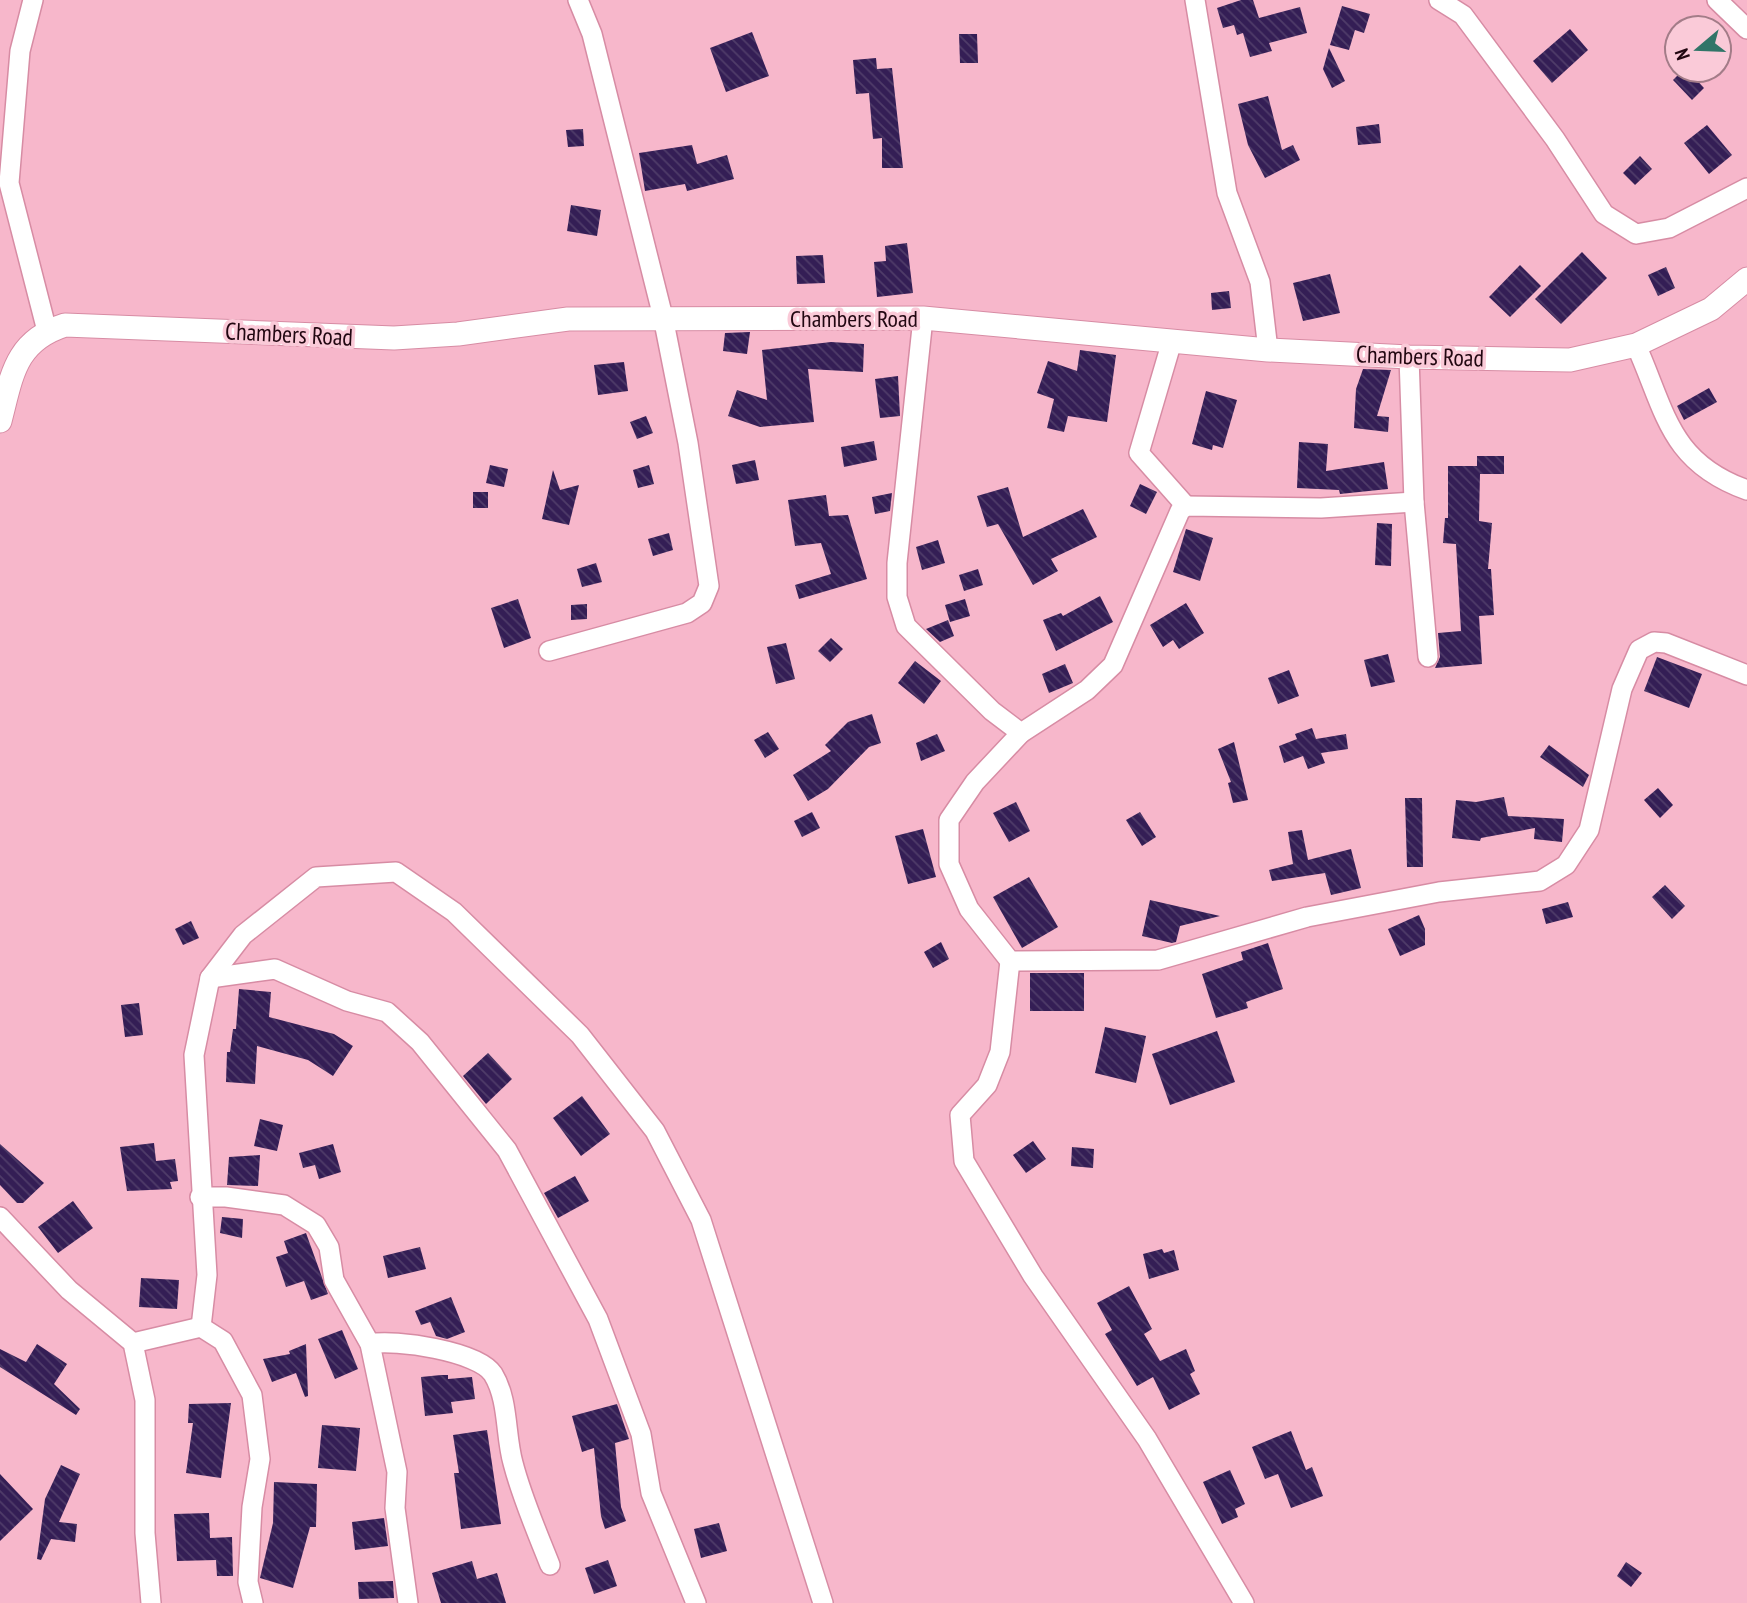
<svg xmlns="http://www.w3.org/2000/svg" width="1747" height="1603" font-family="'PT Sans Narrow',sans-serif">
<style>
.building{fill:url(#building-back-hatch)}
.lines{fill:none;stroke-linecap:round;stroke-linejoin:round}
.minor-casing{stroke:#d78ca4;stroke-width:22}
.tertiary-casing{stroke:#d78ca4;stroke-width:25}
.minor{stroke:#fff;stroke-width:19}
.tertiary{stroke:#fff;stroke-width:23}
.labels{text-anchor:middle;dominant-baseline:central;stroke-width:7;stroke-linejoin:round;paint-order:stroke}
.street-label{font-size:24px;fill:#210711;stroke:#facad8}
</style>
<defs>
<pattern id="building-back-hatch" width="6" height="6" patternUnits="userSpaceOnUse" patternTransform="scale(1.75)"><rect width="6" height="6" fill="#341e55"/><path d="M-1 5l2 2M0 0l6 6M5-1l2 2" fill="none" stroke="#4f3c69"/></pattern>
</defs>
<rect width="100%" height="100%" fill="#f7b7cb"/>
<g class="building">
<polygon points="1241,0 1253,0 1259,18 1300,7 1307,33 1269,43 1272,51 1250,57 1243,33 1237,35 1234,25 1223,28 1217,8"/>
<polygon points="1342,6 1370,14 1364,33 1355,30 1349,50 1330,45"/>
<polygon points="1570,29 1588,50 1552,83 1533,61"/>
<polygon points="752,32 769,76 726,92 710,48"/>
<polygon points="959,34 977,34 978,63 960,63"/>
<polygon points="1329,48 1345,81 1332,88 1323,69"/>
<polygon points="876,58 877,69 892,68 903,168 882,168 882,138 873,139 869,93 856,94 853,60"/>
<polygon points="1683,70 1688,70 1704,88 1692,100 1673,80"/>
<polygon points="1268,96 1282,150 1293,145 1300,160 1265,178 1248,145 1238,104"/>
<polygon points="1379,124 1381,143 1358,145 1356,127"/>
<polygon points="1707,125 1732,155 1709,174 1684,143"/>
<polygon points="583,129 584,146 568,147 566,130"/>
<polygon points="692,145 697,164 727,155 734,179 687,191 685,184 645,191 639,153"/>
<polygon points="1640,156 1652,169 1635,185 1623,173"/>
<polygon points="571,205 601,210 597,236 567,231"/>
<polygon points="907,243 913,293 877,297 874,262 886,261 885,246"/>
<polygon points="1582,252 1607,278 1561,324 1535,299"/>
<polygon points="823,255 825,283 797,284 796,256"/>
<polygon points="1520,265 1541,286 1510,317 1489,297"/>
<polygon points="1666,267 1675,288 1658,296 1648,275"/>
<polygon points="1330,274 1340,313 1303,321 1293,283"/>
<polygon points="1229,291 1231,308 1212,310 1211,293"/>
<polygon points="750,332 747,354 723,351 725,333"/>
<polygon points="831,342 864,344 863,372 808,369 814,422 760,427 728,416 737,390 767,400 762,350"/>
<polygon points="1080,350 1116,355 1107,422 1068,416 1064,432 1047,428 1054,399 1037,393 1048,361 1077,371"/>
<polygon points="624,362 628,391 598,395 594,365"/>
<polygon points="1363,369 1391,370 1377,416 1389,417 1388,432 1354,428 1356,389"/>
<polygon points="898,376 900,416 880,418 875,379"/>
<polygon points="1709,388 1717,402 1684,420 1677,406"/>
<polygon points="1206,391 1237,400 1223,448 1213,445 1212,450 1192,444"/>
<polygon points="646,416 653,433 637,439 630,422"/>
<polygon points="874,441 877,460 844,467 841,447"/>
<polygon points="1299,442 1328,444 1326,471 1384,462 1388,489 1340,494 1339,490 1297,488"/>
<polygon points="1477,456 1504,456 1504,474 1480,474 1479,521 1492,523 1488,569 1491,569 1494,615 1479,616 1482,664 1435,668 1440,657 1438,633 1461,631 1456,544 1443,543 1445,518 1448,518 1448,466 1477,466"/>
<polygon points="755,460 759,480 736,484 732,465"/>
<polygon points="490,465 508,469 504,487 486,483"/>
<polygon points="649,465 654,484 638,488 633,470"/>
<polygon points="553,470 560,490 579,485 569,525 542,519"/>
<polygon points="1140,484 1157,492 1146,514 1130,506"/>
<polygon points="1008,487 1023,537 1083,509 1097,537 1051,559 1058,571 1033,585 998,524 987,527 977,496"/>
<rect x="473" y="492" width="15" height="16"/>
<polygon points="892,493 890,511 875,514 872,497"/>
<polygon points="826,495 829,516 848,515 867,579 799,599 795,585 831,574 821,543 795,546 788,500"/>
<polygon points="1377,523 1392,524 1391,566 1375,565"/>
<polygon points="1186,529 1213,538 1200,581 1173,572"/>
<polygon points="669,533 673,550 653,556 648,539"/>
<polygon points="938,540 945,563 922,570 916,547"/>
<polygon points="596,563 602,582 582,587 577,569"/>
<polygon points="978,569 983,585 964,591 959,575"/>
<polygon points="1100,596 1113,622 1056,651 1043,620 1061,613 1063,616"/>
<polygon points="518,599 531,638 504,648 491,608"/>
<polygon points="965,599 970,616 950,622 945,605"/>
<polygon points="1186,603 1204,633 1179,649 1173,640 1163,647 1150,625"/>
<polygon points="587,604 587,619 571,620 571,605"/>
<polygon points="948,620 954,636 940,642 926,629"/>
<polygon points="831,638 843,649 830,662 818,651"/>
<polygon points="786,643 795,679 776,684 767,647"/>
<polygon points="1388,654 1395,682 1371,687 1364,660"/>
<polygon points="1657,657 1702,674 1689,708 1644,691"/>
<polygon points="915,661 941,681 924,704 898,683"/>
<polygon points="1065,664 1073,683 1049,693 1042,674"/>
<polygon points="1289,670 1299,696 1278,704 1268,678"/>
<polygon points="872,714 881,743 869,747 828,789 808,801 793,775 831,751 825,745 848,722"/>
<polygon points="1312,728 1316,739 1346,734 1348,749 1321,753 1325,763 1308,769 1303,756 1284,763 1279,746 1297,739 1295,734"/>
<polygon points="768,732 779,749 765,758 754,740"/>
<polygon points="937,734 945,751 921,761 916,743"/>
<polygon points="1234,742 1248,800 1233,803 1228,783 1231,782 1218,749"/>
<polygon points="1549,745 1589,775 1583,787 1540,757"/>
<polygon points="1658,788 1673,805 1660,818 1644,800"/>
<polygon points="1504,797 1508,816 1564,819 1562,842 1534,839 1535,828 1481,838 1480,841 1452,838 1456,800 1476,802"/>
<polygon points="1405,798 1422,798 1423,867 1407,867"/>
<polygon points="1016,802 1030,831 1009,842 993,813"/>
<polygon points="812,812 820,828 802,837 794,821"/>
<polygon points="1140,812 1156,837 1142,846 1126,820"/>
<polygon points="923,829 936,877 908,884 895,836"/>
<polygon points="1302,830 1308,860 1351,849 1361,888 1331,895 1325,873 1272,881 1269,870 1293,864 1288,832"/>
<polygon points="1029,877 1058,927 1022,948 993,897"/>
<polygon points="1665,885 1685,906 1672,919 1652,897"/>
<polygon points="1150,900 1220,916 1180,926 1176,942 1172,943 1142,936"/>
<polygon points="1568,902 1573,917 1546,924 1542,909"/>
<polygon points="1419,915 1425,929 1425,945 1400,956 1388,929"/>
<polygon points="191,921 199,938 183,945 175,929"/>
<polygon points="941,942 949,959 933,968 924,952"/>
<polygon points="1268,943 1283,989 1246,1002 1248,1008 1216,1018 1202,974 1243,960 1241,952"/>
<rect x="1030" y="973" width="54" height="38"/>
<polygon points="239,989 271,992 269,1017 334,1034 353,1046 333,1076 308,1060 257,1046 255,1084 226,1082 227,1052 230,1052 233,1029 236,1029"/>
<polygon points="139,1003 143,1035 125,1037 121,1005"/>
<polygon points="1105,1027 1146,1036 1136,1083 1095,1073"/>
<polygon points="1217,1031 1235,1082 1170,1105 1152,1054"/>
<polygon points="488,1053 512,1079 486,1104 463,1076"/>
<polygon points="582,1096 610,1134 581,1156 553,1118"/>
<polygon points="260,1119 283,1125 277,1151 254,1146"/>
<polygon points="1033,1141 1046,1159 1026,1173 1013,1155"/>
<polygon points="154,1143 156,1161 175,1159 178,1181 170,1182 172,1189 127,1191 120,1147"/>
<polygon points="0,1144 44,1183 23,1203 17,1203 0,1185"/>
<polygon points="333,1144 341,1172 319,1179 315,1165 303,1168 299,1153"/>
<polygon points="1072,1147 1094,1149 1093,1168 1071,1166"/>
<polygon points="260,1155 258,1186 227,1185 229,1157"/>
<polygon points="575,1176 589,1201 558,1218 544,1193"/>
<polygon points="73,1201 93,1228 58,1253 38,1227"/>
<polygon points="222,1217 243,1219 242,1238 220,1233"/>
<polygon points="306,1233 328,1294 311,1300 304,1281 286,1287 276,1257 288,1253 284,1241"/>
<polygon points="420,1247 426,1269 388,1278 383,1256"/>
<polygon points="1162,1249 1164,1253 1174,1250 1179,1270 1149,1279 1143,1254"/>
<polygon points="141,1278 179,1280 177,1309 139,1307"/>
<polygon points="1129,1286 1152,1329 1144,1334 1160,1361 1186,1349 1195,1371 1190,1374 1200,1394 1169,1410 1153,1377 1137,1386 1105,1334 1112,1330 1097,1303"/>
<polygon points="451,1297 465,1332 447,1339 436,1336 430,1322 421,1325 415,1311"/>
<polygon points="342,1330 358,1369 335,1379 318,1339"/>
<polygon points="37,1344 67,1364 54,1384 80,1409 76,1415 0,1367 0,1349 26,1362"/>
<polygon points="306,1344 308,1396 305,1397 296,1373 272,1382 263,1359 290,1354 289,1351"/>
<polygon points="441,1375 448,1375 448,1379 472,1377 475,1399 451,1402 453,1413 425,1416 421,1377"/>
<polygon points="231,1403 221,1478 186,1473 193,1423 188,1423 189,1404"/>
<polygon points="617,1404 629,1439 615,1443 621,1507 626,1521 605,1529 601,1516 594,1448 582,1452 572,1416"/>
<polygon points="322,1425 360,1428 356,1471 318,1468"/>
<polygon points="487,1430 501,1524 461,1529 454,1473 459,1473 453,1435"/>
<polygon points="1291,1431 1306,1470 1312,1467 1323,1496 1291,1508 1278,1474 1265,1479 1252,1447"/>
<polygon points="61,1465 80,1474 59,1522 77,1524 75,1542 51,1539 41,1560 37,1559 45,1499"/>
<polygon points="1230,1470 1245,1504 1235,1509 1238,1517 1222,1524 1203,1482"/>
<polygon points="0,1474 33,1509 0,1541"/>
<polygon points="274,1482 317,1484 316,1527 310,1527 293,1588 260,1578 273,1523"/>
<polygon points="209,1513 210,1538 232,1537 233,1576 217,1576 216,1560 177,1561 174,1514"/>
<polygon points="384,1518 388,1546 355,1550 352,1522"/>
<polygon points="719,1523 727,1551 701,1558 694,1529"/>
<polygon points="608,1560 617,1586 594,1594 585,1568"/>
<polygon points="472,1561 477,1579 497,1573 506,1603 441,1603 432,1573"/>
<polygon points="1626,1562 1642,1573 1631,1587 1617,1576"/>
<polygon points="393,1581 394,1598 359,1599 358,1582"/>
</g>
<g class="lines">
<defs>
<g id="minor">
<polyline points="33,0 20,51 9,183 47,331"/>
<polyline points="1195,0 1227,193 1260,282 1268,350"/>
<polyline points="1439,0 1463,15 1555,139 1604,214 1636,234 1669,228 1747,188"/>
<polyline points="1717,0 1747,29"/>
<polyline points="923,318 897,563 897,597 906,626 992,711 1021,733 1087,690 1113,665 1180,511 1186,506 1321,508 1414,502"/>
<polyline points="1172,341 1139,453 1186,506"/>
<path d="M1636 345C1666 412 1669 462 1747 490"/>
<polyline points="1409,357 1414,502 1428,657"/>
<polyline points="549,651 687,613 702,603 709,586 688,443 663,317 592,34 578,0"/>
<polyline points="1021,733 975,782 949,820 949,864 969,909 1010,961 1158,960 1307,917 1439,892 1540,881 1566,865 1589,830 1622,689 1639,650 1654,642 1666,643 1747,675"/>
<polyline points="1010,961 1000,1052 987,1085 960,1115 964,1161 1033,1276 1147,1439 1244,1603"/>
<polyline points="210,978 275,969 347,1001 387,1012 420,1042 507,1150 598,1319 641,1434 651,1493 696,1603"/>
<polyline points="200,1197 226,1197 284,1205 316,1225 329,1247 334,1280 370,1344 397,1472 395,1508 408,1603"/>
<polyline points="0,1217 69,1290 133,1343 145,1400 145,1533 151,1603"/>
<polyline points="201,1327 207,1275 194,1055 210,978 243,935 316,877 396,872 454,912 580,1035 655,1131 701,1220 823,1603"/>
<polyline points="133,1343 201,1327 223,1341 252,1395 260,1459 252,1507 248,1582 253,1603"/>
<path d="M370 1344C395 1339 478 1351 493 1374 509 1400 505 1435 513 1463 522 1498 537 1532 550 1565"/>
</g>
<path id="tertiary" d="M0 421C12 375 15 341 65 325L394 338 458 334 568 319 923 318 1268 350 1409 357 1570 360 1636 345 1711 309 1747 279"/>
</defs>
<use href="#minor" class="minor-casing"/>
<use href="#tertiary" class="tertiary-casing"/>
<use href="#minor" class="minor"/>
<use href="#tertiary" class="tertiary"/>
</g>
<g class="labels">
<g class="street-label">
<text x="854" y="318">Chambers Road</text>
<text transform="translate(289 334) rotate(3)">Chambers Road</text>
<text transform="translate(1420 356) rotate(2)">Chambers Road</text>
</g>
</g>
<g transform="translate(1698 49) rotate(251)"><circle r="33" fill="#facad8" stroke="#a37c88" stroke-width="2"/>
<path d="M0-5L12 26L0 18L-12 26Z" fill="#317568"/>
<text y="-10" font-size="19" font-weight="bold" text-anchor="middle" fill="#210711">N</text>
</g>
</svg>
